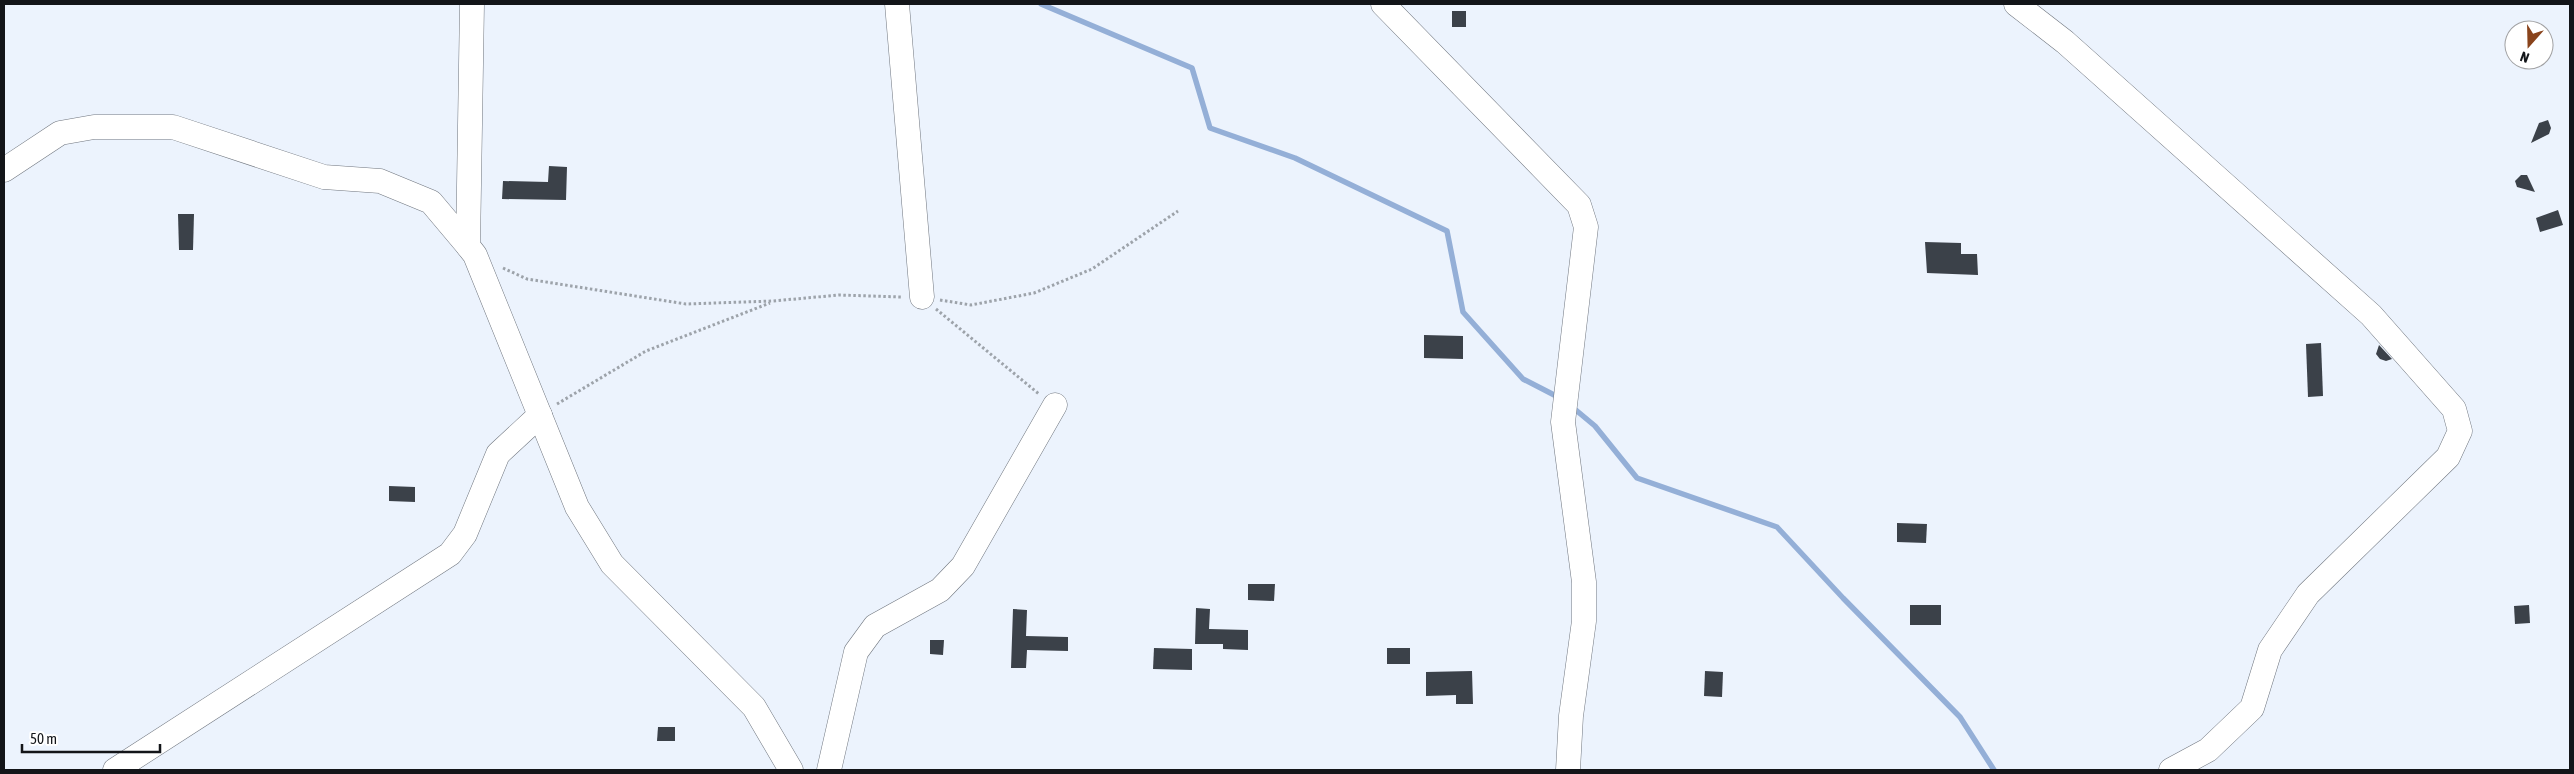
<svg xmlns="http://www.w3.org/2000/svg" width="2574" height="774" font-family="'Asap Condensed',sans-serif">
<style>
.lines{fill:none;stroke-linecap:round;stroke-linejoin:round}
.stream{stroke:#94afd7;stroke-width:5.5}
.building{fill:#3b4149}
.minor-casing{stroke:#70767f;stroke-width:25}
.path{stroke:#9da3aa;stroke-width:3;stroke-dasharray:2.5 2.5;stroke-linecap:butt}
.minor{stroke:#fff;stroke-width:24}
</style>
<rect width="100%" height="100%" fill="#ecf3fd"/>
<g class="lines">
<g class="stream">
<polyline points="1041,4 1192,68 1210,128 1295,158 1447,231 1463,312 1523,379 1560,398"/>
<polyline points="1571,406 1595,426 1637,478 1777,527 1843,598 1960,717 1994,770"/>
</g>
</g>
<g class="building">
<rect x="1452" y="11" width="14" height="16"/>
<polygon points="2548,120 2551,128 2549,134 2531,143 2539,123"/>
<polygon points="549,166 567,167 566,200 502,199 503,181 548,182"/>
<polygon points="2521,175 2527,175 2535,192 2517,187 2515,181"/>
<polygon points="2558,210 2563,225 2540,232 2536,218"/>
<polygon points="178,214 194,214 193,250 179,250"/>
<polygon points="1925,242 1961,243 1961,254 1977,254 1978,275 1927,273"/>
<polygon points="1424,335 1463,336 1463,359 1424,358"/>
<polygon points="2321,343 2323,396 2308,397 2306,344"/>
<polygon points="2379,345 2392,359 2386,361 2380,359 2376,354"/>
<polygon points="389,486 415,487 415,502 389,501"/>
<polygon points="1897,523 1927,524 1926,543 1897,542"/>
<polygon points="1248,584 1275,584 1274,601 1248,600"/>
<rect x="1910" y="605" width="31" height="20"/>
<polygon points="2529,605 2530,623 2515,624 2514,606"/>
<polygon points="1196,608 1210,609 1209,629 1248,630 1248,650 1223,649 1223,644 1195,644"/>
<polygon points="1013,609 1027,610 1026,636 1068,637 1068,651 1027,650 1026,668 1011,668"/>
<polygon points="930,640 944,640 943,655 930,654"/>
<polygon points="1154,648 1192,649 1192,670 1153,669"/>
<rect x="1387" y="648" width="23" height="16"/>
<polygon points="1472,671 1473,704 1456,704 1456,695 1426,696 1426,672"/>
<polygon points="1705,671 1723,672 1722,697 1704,696"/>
<polygon points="658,727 675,727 675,741 657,741"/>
</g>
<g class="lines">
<defs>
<g id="minor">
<polyline points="472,4 468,246 475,255 577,507 612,564 754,707 791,770"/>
<polyline points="897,4 922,297"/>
<polyline points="1383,4 1579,205 1586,227 1563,422 1584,582 1584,621 1571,716 1568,770"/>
<polyline points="2016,4 2065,42 2371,315 2454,409 2460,431 2448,457 2308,594 2270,650 2252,708 2208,750 2171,770"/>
<polyline points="4,170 60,133 94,127 173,127 324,177 380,181 431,202 468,246"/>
<polyline points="115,770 450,554 465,534 498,454 540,415"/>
<polyline points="829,770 856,652 875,626 940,590 963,566 1055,405"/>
</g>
</defs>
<use href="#minor" class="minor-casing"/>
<g class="path">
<polyline points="503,268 527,279 686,304 773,301 839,295 902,297"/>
<polyline points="940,300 971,305 1034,293 1092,269 1178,211"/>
<polyline points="936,309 1039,394"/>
<polyline points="557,404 646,351 770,303"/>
</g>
<use href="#minor" class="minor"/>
</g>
<rect width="2574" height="774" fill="none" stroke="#131519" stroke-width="10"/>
<g transform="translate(2529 45) rotate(200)"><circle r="24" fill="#ffffff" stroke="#a1a1a3"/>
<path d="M0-4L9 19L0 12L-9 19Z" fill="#89431b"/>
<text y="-8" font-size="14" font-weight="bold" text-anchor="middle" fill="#131519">N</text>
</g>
<path d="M22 744v8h138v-8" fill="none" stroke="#131519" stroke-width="2.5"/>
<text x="30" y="744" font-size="15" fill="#131519" stroke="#ffffff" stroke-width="4" paint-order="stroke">50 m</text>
</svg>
